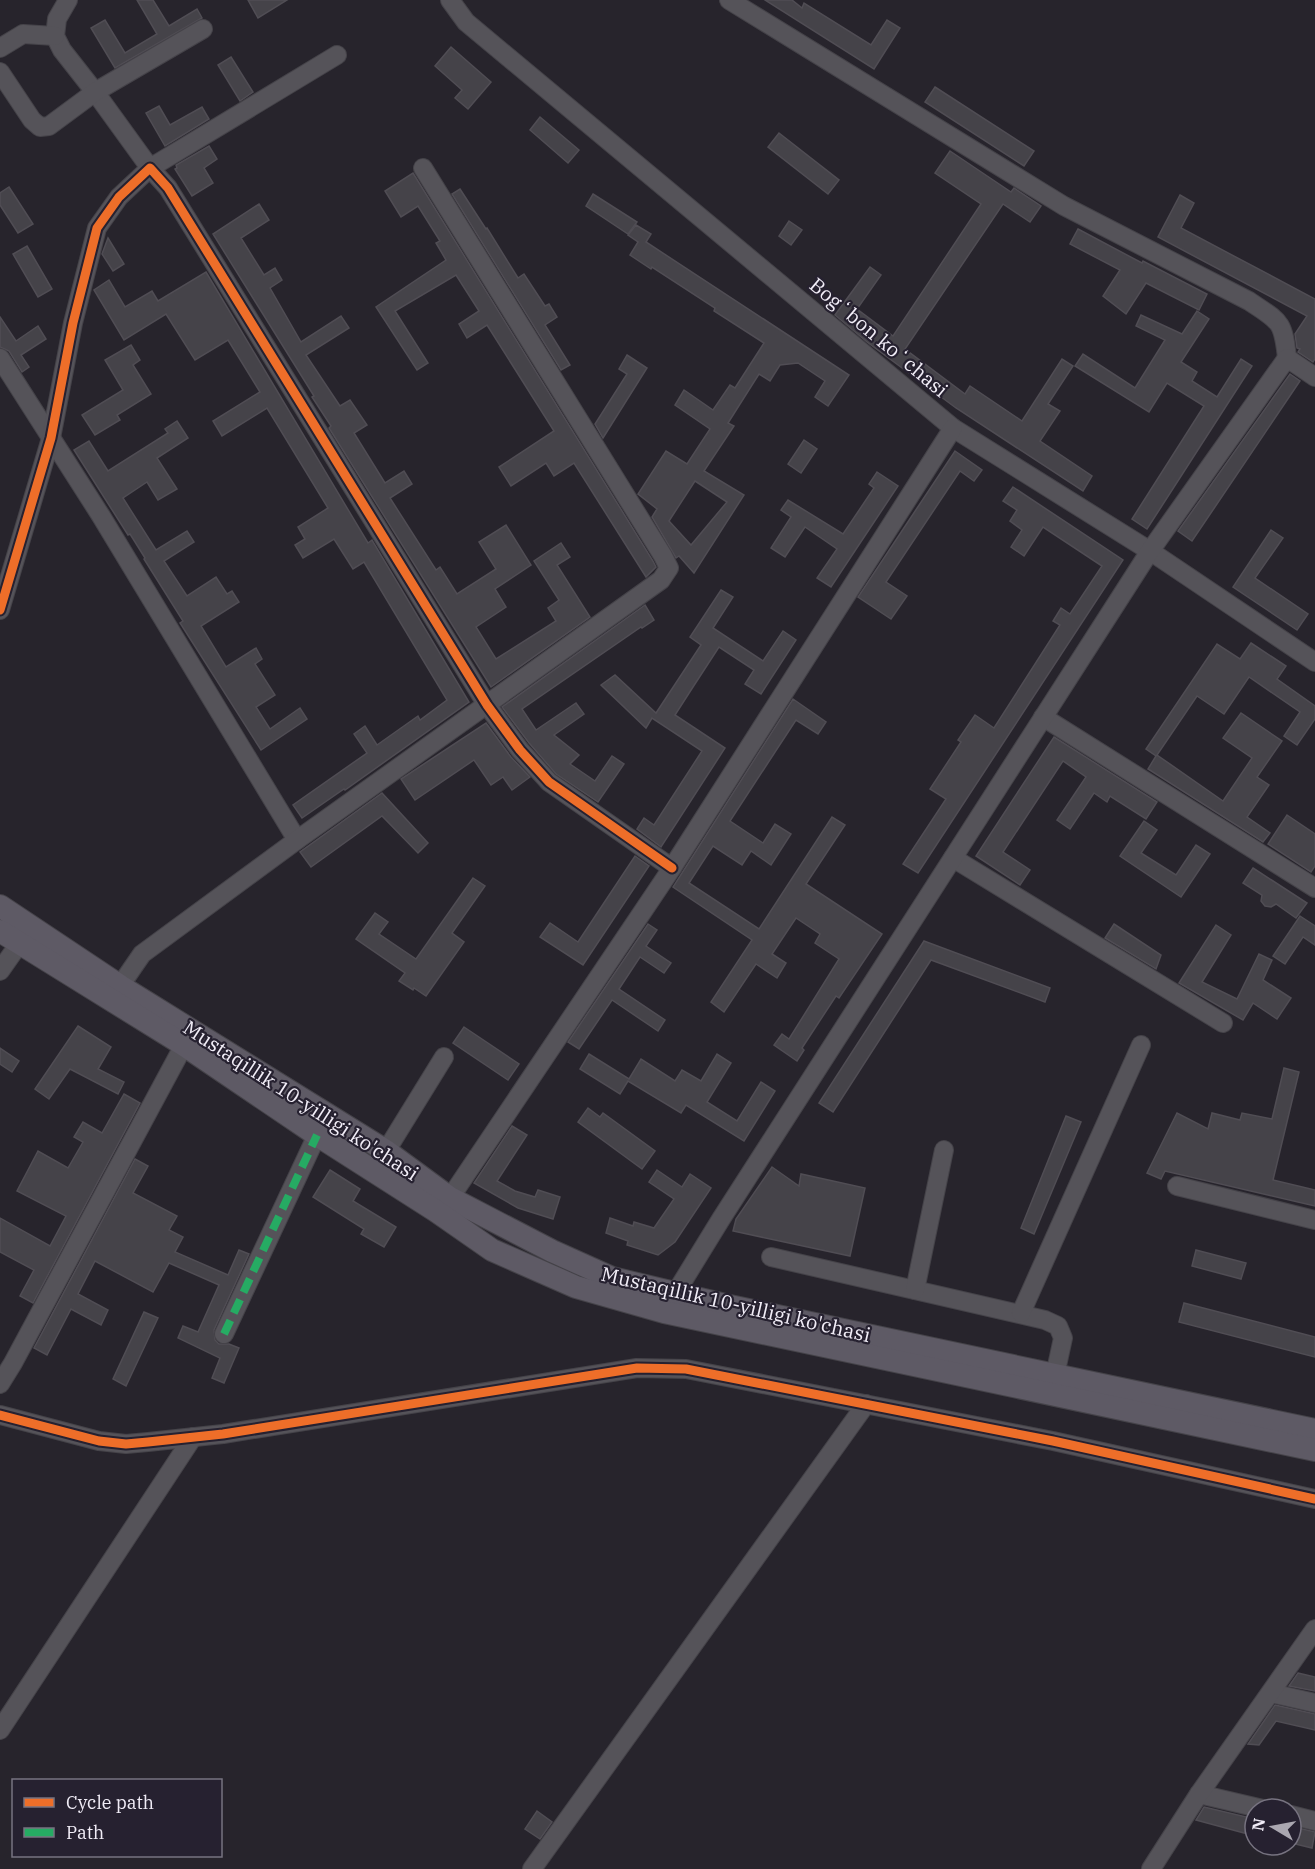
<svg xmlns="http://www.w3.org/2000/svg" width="1315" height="1869" font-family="'IBM Plex Serif',serif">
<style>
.building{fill:#454349;stroke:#504d54;stroke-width:1.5;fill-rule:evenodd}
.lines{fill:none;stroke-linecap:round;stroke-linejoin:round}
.minor-casing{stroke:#454349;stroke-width:20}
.major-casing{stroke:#454349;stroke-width:24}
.minor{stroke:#555359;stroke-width:18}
.major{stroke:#5e5a65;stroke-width:22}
.quiet{stroke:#26ab63;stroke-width:8;stroke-dasharray:15 8;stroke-linecap:butt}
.cycleway-casing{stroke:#262130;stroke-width:13}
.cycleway{stroke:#ee6e29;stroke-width:9}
.labels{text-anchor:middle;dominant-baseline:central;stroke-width:4.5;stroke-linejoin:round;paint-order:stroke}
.street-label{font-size:20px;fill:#f1edf7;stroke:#262130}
</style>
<rect width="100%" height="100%" fill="#27242c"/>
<g class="building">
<polygon points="137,0 153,0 169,26 197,9 202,18 115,68 91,28 105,20 125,53 157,34"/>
<polygon points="248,0 287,0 258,18"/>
<polygon points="765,0 792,0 802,8 804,3 871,45 887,20 900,28 874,69"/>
<polygon points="451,47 491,82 468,109 455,98 462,90 435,66"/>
<polygon points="231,57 253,92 240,101 218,65"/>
<polygon points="935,87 1034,151 1024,166 925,102"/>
<polygon points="159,106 170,125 202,107 209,119 165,146 146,113"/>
<polygon points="540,117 579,150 568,163 530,130"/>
<polygon points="779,133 839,180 828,194 768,147"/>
<polygon points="209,146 217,159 204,168 213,183 192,196 175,169 177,168 176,165"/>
<polygon points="950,151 1011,192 1014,188 1041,206 1030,222 1003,204 905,349 965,394 970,386 1022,421 1062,359 1073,366 1048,404 1060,411 1040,441 1092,476 1083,491 956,408 867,342 835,315 870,267 881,275 857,309 893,336 981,204 935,173"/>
<polygon points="413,173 653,561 656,567 646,577 574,463 554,476 546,463 511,486 499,467 554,431 487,325 467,338 459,324 479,311 456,275 395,311 428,363 417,370 376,307 446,260 436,243 440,241 418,206 401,217 385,191"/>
<polygon points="9,187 33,224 18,233 0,205 0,193"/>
<polygon points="460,189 486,229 487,228 518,278 524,274 545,306 549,304 557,317 545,325 570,365 561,370 452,194"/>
<polygon points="593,194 637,222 628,234 586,206"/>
<polygon points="1180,195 1194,203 1181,228 1315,299 1315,359 1313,362 1298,352 1300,349 1297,348 1295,334 1307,316 1158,237"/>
<polygon points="259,204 269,220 241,238 264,275 275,268 282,280 270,288 301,342 341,316 349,328 306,355 340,406 350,400 367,425 354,433 385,483 404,471 412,484 390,498 436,570 440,567 457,594 496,569 479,542 506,525 531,565 495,589 506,607 476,627 496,659 556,621 548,608 559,600 534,561 561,543 570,557 557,565 590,617 491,687 329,428 331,426 312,397 314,396 213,234"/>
<polygon points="789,221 802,230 791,245 779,236"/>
<path d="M636 225 651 234 646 242 849 375 828 406 815 397 825 381 798 363 780 365 770 381 759 374 728 423 734 426 704 471 744 495 694 573 679 556 676 558 652 517 657 509 638 494 666 451 687 464 710 429 675 405 684 390 713 410 730 385 735 388 764 343 714 311 715 308 652 267 651 269 630 255 638 242 628 235ZM695 481 727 502 691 545 669 521Z"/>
<polygon points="1078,229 1142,263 1143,261 1207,294 1199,310 1146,283 1126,314 1103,296 1120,270 1070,244"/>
<polygon points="108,238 124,264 113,271 102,254"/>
<polygon points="27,246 52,289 38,297 13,254"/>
<polygon points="206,272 368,543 372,540 469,702 345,790 344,789 302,818 293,805 367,753 354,734 365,726 377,745 418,716 420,720 447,700 364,562 353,569 334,539 303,558 295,545 305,539 298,527 328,508 267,408 222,436 213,421 260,392 228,340 195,360 166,314 124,340 94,290 109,280 125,307 152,291 158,301"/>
<polygon points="1197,311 1209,319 1181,362 1197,372 1192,381 1217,397 1241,359 1252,366 1147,529 1132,519 1204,406 1167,383 1149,412 1075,366 1083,354 1135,388 1165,340 1136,326 1141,315 1182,334"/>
<polygon points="0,317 16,341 38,326 46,339 21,355 29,367 22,372 9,351 0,347"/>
<polygon points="131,345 140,360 133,365 151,394 117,415 120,420 95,435 82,415 123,390 105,360"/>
<polygon points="627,355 647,368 603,438 595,424 627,374 619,369"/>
<polygon points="1290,374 1300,381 1192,541 1178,531"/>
<polygon points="177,421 188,438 157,458 177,489 158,500 147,482 123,498 156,550 187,531 194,542 164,561 187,596 216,577 227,594 232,591 239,602 201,626 226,667 256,648 262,659 255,664 275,695 256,707 270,729 300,708 307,719 261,750 180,623 183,621 144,559 145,558 130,534 128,535 74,450 89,441 108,471 168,433 165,429"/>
<polygon points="804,440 817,449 801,473 788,464"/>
<polygon points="955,451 982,470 974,481 960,471 886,582 907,596 891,619 858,597"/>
<polygon points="877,472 898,486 831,587 817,578 837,549 805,527 785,557 771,548 791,517 781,510 788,500 843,534 874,488 869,484"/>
<polygon points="1013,487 1123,560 918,873 903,864 946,799 930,789 961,742 958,740 975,715 994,728 1060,625 1053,621 1061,608 1070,614 1102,566 1043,527 1024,556 1011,547 1022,530 1010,521 1017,510 1003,501"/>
<polygon points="1271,530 1283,538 1255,578 1308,614 1297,630 1233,587"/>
<polygon points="721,590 733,597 713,628 763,661 783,631 796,640 761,694 745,684 754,670 719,647 693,687 675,715 725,748 661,847 637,829 644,818 654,825 702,751 652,718 646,728 601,685 615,675 656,713 701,645 690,637"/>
<polygon points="645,605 654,620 642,628 641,627 522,709 536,730 576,703 584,714 554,735 579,755 570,764 595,781 612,756 624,764 598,802 556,774 529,743 502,707"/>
<polygon points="1251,643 1286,666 1277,679 1315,706 1315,719 1297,745 1284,736 1300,712 1249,677 1224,714 1197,696 1157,755 1223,801 1252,758 1223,738 1241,713 1282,741 1257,777 1269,785 1247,817 1270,833 1263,842 1148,769 1156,756 1146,749 1217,644 1240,659"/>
<polygon points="793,699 826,722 818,734 796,720 730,821 763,843 775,824 791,834 771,865 751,851 742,865 713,846 689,883 759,929 832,817 845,825 806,884 882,934 839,998 836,996 802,1048 804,1050 797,1061 774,1045 782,1034 789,1039 839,959 815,943 820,934 796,918 772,954 786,963 777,978 756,964 724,1012 711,1002 752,940 673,887"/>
<polygon points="486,723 511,757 530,777 512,790 503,777 491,785 474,760 415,800 401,779"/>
<polygon points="1054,737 1157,802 1146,819 1110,796 1107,802 1094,793 1070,829 1057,820 1086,777 1063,761 1003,852 1030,870 1020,885 976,856"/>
<polygon points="382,793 428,843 418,853 382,816 311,867 300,852"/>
<polygon points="1287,815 1315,834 1315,866 1311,872 1268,844"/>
<polygon points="1144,821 1157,830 1141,853 1176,875 1196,845 1210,854 1181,897 1120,856"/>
<polygon points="635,856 649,866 583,965 540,937 550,923 578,942"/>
<polygon points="1253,868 1307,903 1296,918 1276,904 1271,907 1265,906 1261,901 1262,895 1243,883"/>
<polygon points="473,878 485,886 452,933 464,942 426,996 414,988 413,990 399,981 405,973 356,939 375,913 388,922 379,934 416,959"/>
<polygon points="1300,916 1315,926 1315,945 1303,937 1285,964 1273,956"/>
<polygon points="648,924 657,930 646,946 671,963 664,973 640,957 619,989 665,1020 658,1031 612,1000 579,1049 568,1042"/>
<polygon points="1114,924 1161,955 1156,969 1105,938"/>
<polygon points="1216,925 1231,935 1202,982 1237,999 1259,954 1272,960 1263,980 1291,998 1277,1019 1253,1003 1243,1020 1179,983"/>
<polygon points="924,941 1050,988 1045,1002 931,960 833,1112 819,1103"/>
<polygon points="78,1026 111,1047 98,1069 124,1082 118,1094 70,1069 49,1099 35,1089"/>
<polygon points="464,1027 519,1064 508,1080 453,1043"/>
<polygon points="0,1048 19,1061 12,1072 0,1064"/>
<polygon points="589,1054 629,1079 641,1059 675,1081 682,1070 701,1081 717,1054 731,1063 707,1102 737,1121 761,1082 775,1091 744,1141 686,1105 681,1113 628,1081 620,1094 580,1069"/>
<polygon points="1284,1068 1299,1072 1273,1180 1315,1190 1315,1206 1165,1171 1161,1179 1147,1173 1177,1113 1208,1129 1212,1113 1240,1120 1242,1113 1272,1119"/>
<polygon points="124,1094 140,1103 33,1303 20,1296 34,1270 0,1252 0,1218 50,1246 66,1216 17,1191 38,1151 68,1168 83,1142 74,1137 83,1122 102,1133"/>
<polygon points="588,1108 600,1117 603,1113 655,1151 642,1169 578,1122"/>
<polygon points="1066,1116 1081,1122 1034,1234 1021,1228"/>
<polygon points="512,1126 527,1135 497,1181 515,1191 535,1197 538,1190 560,1197 553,1219 518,1208 474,1183"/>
<polygon points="135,1159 148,1166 133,1193 177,1216 169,1230 183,1237 175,1252 228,1275 239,1250 249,1254 214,1330 215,1340 219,1344 229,1344 239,1348 224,1383 212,1378 220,1358 178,1338 183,1326 198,1332 219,1285 169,1263 153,1292 95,1261 78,1294 108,1310 101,1325 71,1309 47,1355 34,1348"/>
<polygon points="772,1167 799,1186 801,1174 865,1188 850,1256 733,1231 736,1219"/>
<polygon points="330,1170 360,1189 353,1201 396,1227 384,1247 361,1234 364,1229 313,1197"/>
<polygon points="657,1170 682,1187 690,1174 711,1188 675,1242 658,1255 627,1245 628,1241 606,1233 610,1218 633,1226 634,1222 654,1228 674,1199 649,1182"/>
<polygon points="1196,1250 1246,1263 1241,1279 1192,1266"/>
<polygon points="1184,1303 1315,1337 1315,1357 1179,1322"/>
<polygon points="144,1312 158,1318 126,1386 113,1379"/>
<polygon points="1298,1673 1315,1677 1315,1691 1289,1686"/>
<polygon points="1275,1705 1315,1714 1315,1730 1276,1721 1259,1745 1248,1744"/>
<polygon points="1204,1807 1255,1819 1255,1836 1196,1820"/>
<polygon points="537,1811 552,1822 540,1839 525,1829"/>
<polygon points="1294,1827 1315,1832 1312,1848 1291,1843"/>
</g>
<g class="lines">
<defs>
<g id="minor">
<polyline points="68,0 57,19 55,36 62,50 95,92 150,168 337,55"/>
<polyline points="450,0 466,22 953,428 1150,551 1315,662"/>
<path d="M729 0 1064 206 1249 301C1280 322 1283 320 1287 358"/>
<polyline points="0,48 23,34 55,36"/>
<polyline points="0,72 32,120 40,127 49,126 95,92 203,29"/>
<polyline points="0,358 101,516 297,840"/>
<polyline points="0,610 51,438 73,323 97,228 119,197 150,168 168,188 487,705 520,750 549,782 672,868"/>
<polyline points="1043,717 1315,888"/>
<polyline points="953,858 1223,1023"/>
<polyline points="0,971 19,944"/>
<polyline points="120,986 142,954 297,840 661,580 669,568 663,556 423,168"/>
<polyline points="386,1151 444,1057"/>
<polyline points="1177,1186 1315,1220"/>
<polyline points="450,1198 672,868 953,428"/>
<polyline points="771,1257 1045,1320 1058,1326 1063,1338 1055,1375"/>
<polyline points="915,1290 944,1150"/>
<polyline points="670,1302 721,1219 1150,551 1287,358 1315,377"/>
<polyline points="1021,1313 1141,1045"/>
<polyline points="224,1334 317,1135"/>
<polyline points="0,1384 13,1363 184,1045"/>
<polyline points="0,1415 99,1441 126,1444 148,1442 223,1434 637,1368 686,1369 1053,1441 1315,1499"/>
<polyline points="1271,1693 1315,1703"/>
<polyline points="0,1730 193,1437"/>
<polyline points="1199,1794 1263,1809"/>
<polyline points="1291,1815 1315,1821"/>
<polyline points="532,1869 866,1404"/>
<polyline points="1151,1869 1199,1794 1315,1629"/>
</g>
<g id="major">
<polyline points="0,906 120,986 386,1151 450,1198 552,1251 612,1278 725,1305 1315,1430"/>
<polyline points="0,931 184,1045 317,1135 436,1211 492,1250 576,1287 664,1312 1315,1450"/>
</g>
</defs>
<use href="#minor" class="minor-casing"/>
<use href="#major" class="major-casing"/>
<use href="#minor" class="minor"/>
<use href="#major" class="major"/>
<polyline class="quiet" points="224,1334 317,1135"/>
<defs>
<g id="cycleway">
<polyline points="0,610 51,438 73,323 97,228 119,197 150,168 168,188 487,705 520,750 549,782 672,868"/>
<polyline points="0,1415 99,1441 126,1444 148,1442 223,1434 637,1368 686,1369 1053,1441 1315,1499"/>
</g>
</defs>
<use href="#cycleway" class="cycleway-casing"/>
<use href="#cycleway" class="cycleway"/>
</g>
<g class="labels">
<g class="street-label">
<text transform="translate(879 337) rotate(40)">Bogʻbon koʻchasi</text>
<text transform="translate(301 1100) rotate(33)">Mustaqillik 10-yilligi ko'chasi</text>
<text transform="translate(736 1304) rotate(13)">Mustaqillik 10-yilligi ko'chasi</text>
</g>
</g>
<rect x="12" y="1779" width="210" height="78" fill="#262130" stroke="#777380" stroke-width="1.5"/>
<rect x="24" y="1798" width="30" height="9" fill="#ee6e29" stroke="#777380" stroke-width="1.5"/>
<text x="66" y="1809" font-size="18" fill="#f1edf7">Cycle path</text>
<rect x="24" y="1828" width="30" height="9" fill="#26ab63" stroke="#777380" stroke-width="1.5"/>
<text x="66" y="1839" font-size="18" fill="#f1edf7">Path</text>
<g transform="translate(1273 1827) rotate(280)"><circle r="28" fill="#262130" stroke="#777380" stroke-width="1.5"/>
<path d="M0-4.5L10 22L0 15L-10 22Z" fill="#aaa7b0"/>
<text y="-9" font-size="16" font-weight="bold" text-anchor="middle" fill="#f1edf7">N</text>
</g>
</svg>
